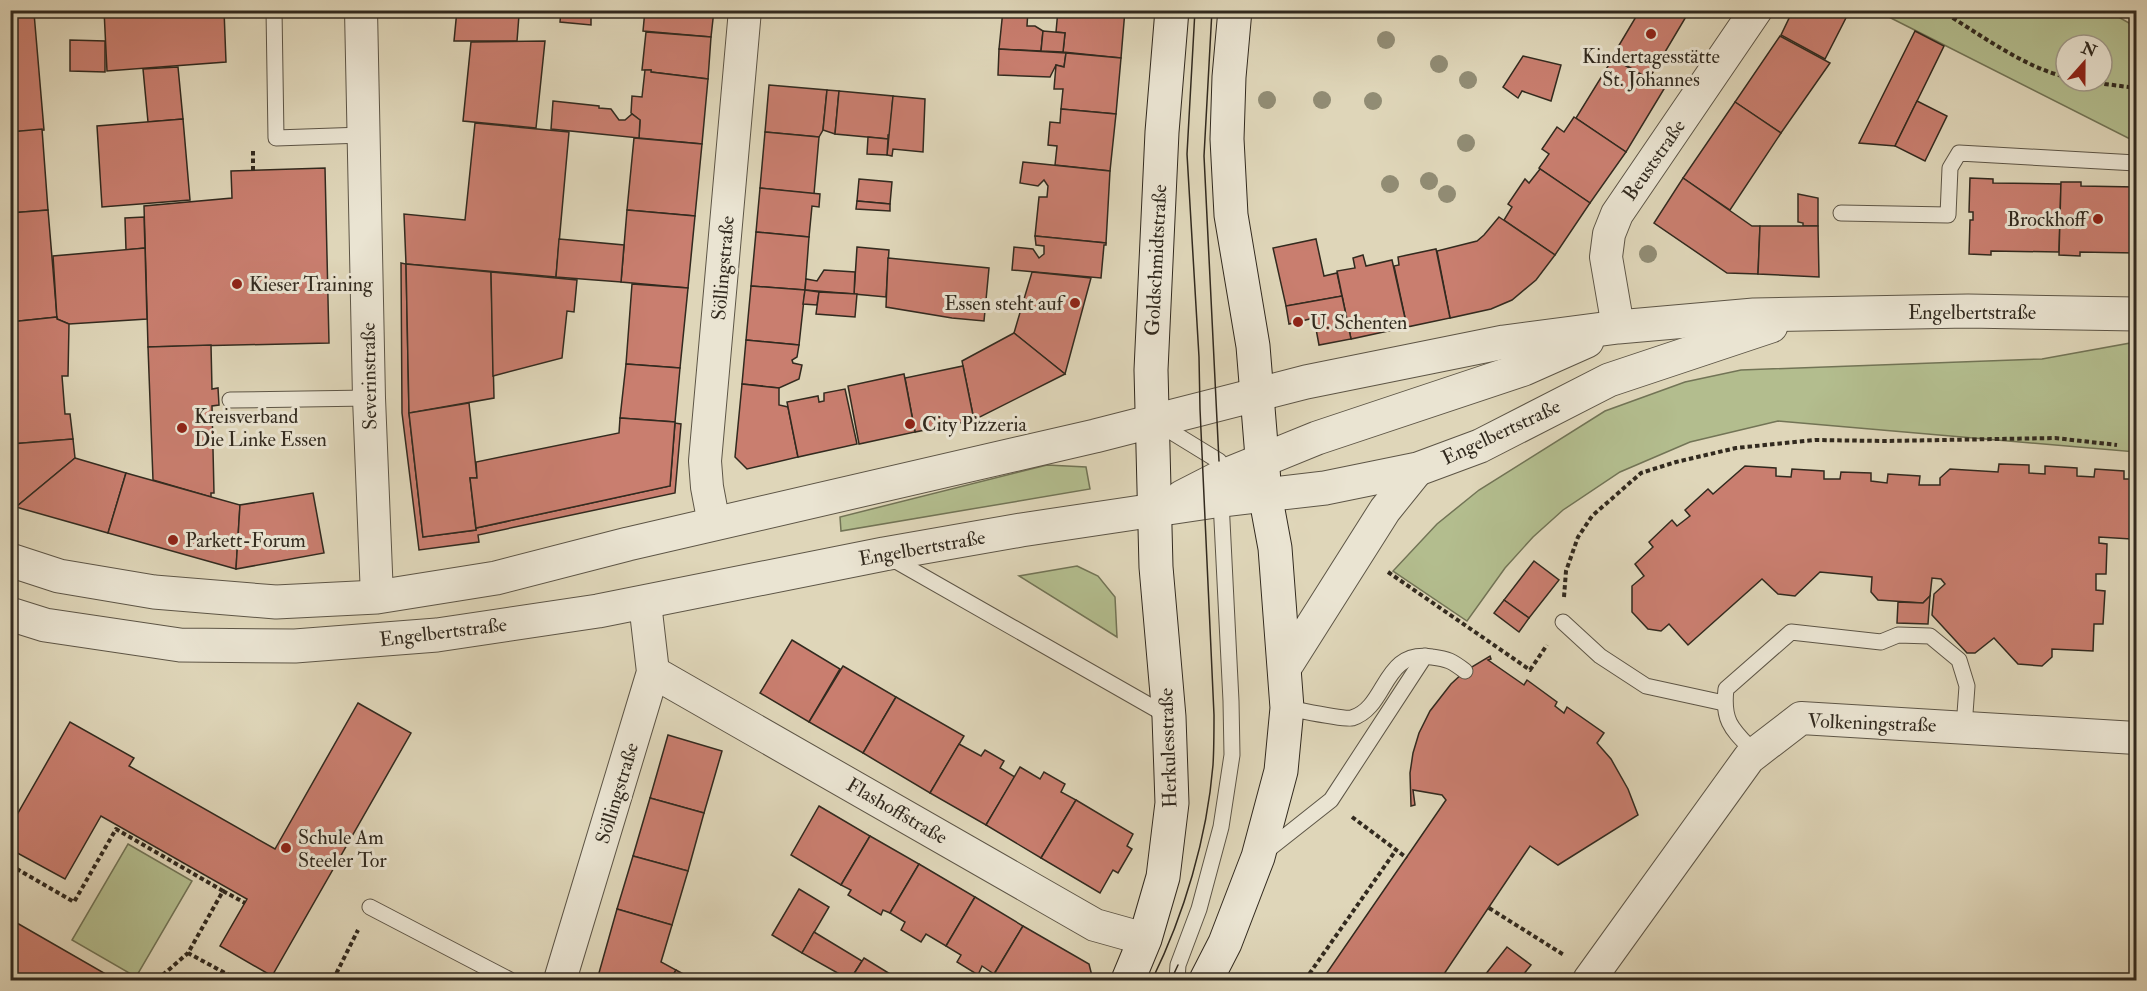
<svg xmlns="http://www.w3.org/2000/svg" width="2147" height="991" font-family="'IM FELL Double Pica',serif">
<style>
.green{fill:#b3bd8e;stroke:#727456;stroke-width:1.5;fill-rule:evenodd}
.building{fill:#c97e6f;stroke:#322a1f;stroke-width:1.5}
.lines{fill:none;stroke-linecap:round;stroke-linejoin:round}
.service-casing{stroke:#5d5546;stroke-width:17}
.minor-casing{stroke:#5d5546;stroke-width:34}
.tertiary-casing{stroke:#5d5546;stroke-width:35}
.secondary-casing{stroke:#322a1f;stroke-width:35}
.path{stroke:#322a1f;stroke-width:4;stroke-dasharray:4.5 3;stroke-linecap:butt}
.service{stroke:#eae4d2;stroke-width:15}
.minor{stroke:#eae4d2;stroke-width:32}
.tertiary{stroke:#eae4d2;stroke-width:33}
.secondary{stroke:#eae4d2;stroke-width:33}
.tram{stroke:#322a1f;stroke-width:1.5}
.tree{fill:#918c74}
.poi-dot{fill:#8f2418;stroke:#eae4d2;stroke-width:2}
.labels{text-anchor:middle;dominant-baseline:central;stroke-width:6;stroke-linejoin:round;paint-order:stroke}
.poi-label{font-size:20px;fill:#322a1f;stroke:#eae4d2;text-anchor:start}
.street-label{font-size:20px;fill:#322a1f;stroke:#eae4d2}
</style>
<rect width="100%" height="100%" fill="#dfd6b9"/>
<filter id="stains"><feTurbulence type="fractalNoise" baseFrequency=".00333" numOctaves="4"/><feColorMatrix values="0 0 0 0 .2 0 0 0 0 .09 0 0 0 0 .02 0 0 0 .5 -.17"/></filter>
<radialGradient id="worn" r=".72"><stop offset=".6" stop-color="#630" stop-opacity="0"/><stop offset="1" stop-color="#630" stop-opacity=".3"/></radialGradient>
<g class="green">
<path d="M1877 11H2108L2136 27V142ZM2066 45H2102V81H2066Z"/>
<polygon points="2136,342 2136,452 1778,421 1690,442 1620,472 1563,510 1533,537 1505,568 1467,621 1393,571 1437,524 1479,490 1605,411 1685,382 1741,370 2042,359"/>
<polygon points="1047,465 1086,467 1090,489 841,531 840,517"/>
<polygon points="1077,566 1098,576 1115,597 1117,637 1019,576"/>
<polygon points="128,844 192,881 136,977 72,940"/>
</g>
<g class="building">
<polygon points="10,10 34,10 34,13 10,15"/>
<polygon points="104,10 224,10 226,62 107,71"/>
<polygon points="457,10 511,10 511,14 519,15 517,41 454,41"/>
<polygon points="561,10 591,10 591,25 560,22"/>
<polygon points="645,10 714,10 711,37 643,31"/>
<polygon points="1003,10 1028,10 1027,26 1035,26 1043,31 1041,51 999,49"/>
<polygon points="1058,10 1125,10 1121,58 1063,52 1065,33 1056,32"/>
<polygon points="1640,10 1690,10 1649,79 1612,57"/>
<polygon points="1793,10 1850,10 1825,59 1781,35"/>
<polygon points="34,13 44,130 10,132 10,15"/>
<polygon points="1043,31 1065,33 1063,52 1041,51"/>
<polygon points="1915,31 1944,46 1895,146 1859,143"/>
<polygon points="646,32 711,37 708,79 651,72 651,70 642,70"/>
<polygon points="1780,36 1830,63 1781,133 1735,102"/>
<polygon points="70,40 105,41 105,72 70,71"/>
<polygon points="545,41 536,128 463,121 471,42"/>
<polygon points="999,49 1066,53 1064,67 1056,65 1050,77 998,75"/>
<polygon points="1066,53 1121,58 1116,114 1061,109 1063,89 1054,89 1056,65 1064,67"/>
<polygon points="1523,56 1561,65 1551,101 1522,91 1518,98 1503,87"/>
<polygon points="1613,58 1664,89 1626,152 1576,118"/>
<polygon points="178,67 183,119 148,122 143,69"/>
<polygon points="645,70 651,70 651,72 708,79 702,144 639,138 640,120 631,113 632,96 642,97"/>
<polygon points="769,85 827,90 823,130 819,137 765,132"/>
<polygon points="827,90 839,91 835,134 823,130"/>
<polygon points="839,91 893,96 890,135 888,135 888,139 835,134"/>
<polygon points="893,96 925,99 923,152 893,149 892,156 887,155"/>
<polygon points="553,101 599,106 599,108 611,109 619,120 625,120 632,114 640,120 639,138 551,129"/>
<polygon points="1917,101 1947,116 1925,161 1895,146"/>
<polygon points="1735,102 1781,133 1730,210 1683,178"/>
<polygon points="1061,109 1116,114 1110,171 1055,165 1057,146 1048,145 1050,122 1060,123"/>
<polygon points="1574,117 1626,152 1590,203 1539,168 1549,154 1542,149 1557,127 1564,132"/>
<polygon points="183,119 190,200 102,207 97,126"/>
<polygon points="475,123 569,132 556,277 406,264 404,214 465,220"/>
<polygon points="42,129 48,210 10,213 10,132"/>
<polygon points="765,132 819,137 814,194 760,188"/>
<polygon points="868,137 888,139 887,155 867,154"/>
<polygon points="634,138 702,144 695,216 627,210"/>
<polygon points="1023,162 1110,171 1106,243 1035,236 1039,197 1047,197 1048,186 1044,180 1038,186 1020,183"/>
<polygon points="325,168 329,343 148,347 144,206 232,198 231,171"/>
<polygon points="1540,169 1590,203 1555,255 1504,220 1512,207 1508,204 1525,179 1529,183"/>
<polygon points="1683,178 1752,226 1760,226 1758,274 1727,273 1654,223"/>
<polygon points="1970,178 1993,179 1993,183 2061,184 2059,252 1991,251 1991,255 1969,254 1970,220 1973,220 1973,212 1969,212"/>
<polygon points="859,179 892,182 890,204 857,201"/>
<polygon points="2061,182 2081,182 2081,186 2136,187 2136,253 2080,252 2080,256 2059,255"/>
<polygon points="760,188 820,194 819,207 812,206 809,237 756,232"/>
<polygon points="1798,194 1818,198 1818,226 1803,226 1803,223 1798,222"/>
<polygon points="857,201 890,204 890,211 856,209"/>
<polygon points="48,210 57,317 10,322 10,213"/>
<polygon points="627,210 695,216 688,288 621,282"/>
<polygon points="144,217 145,248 126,250 125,218"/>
<polygon points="1499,217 1555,255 1536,280 1512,300 1491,309 1450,318 1437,251 1477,241 1484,235"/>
<polygon points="1760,226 1818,226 1819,277 1758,274"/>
<polygon points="756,232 809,237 805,290 751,286"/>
<polygon points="1035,236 1106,243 1106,245 1104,245 1101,278 1012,270 1014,247 1033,249 1039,258 1044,254 1044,246 1036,245"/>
<polygon points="559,239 624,245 621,282 556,277"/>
<polygon points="1316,239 1324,276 1337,273 1342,296 1286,306 1273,248"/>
<polygon points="857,247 889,250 886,297 854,294"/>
<polygon points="145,248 147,319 69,324 57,319 53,256"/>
<polygon points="1436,249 1450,318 1407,327 1394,266 1399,265 1398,257"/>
<polygon points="1363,255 1366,266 1392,260 1407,327 1351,339 1337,271 1355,268 1353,258"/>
<polygon points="888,258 989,268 984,321 952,318 886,307"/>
<polygon points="401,263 406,264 409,413 423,537 476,530 476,528 670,486 675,423 681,424 675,493 478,535 479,542 419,550 402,413"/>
<polygon points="406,264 491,272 494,398 409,413"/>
<polygon points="824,270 855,272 854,294 805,290 806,279 817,281"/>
<polygon points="491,272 577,280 574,312 567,311 562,358 493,376"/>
<polygon points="1032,272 1091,278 1065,374 1014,333"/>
<polygon points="632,284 688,288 680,368 626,364"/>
<polygon points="751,286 805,290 799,345 746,340"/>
<polygon points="805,290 819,292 817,305 803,304"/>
<polygon points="819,292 857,294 855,317 816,314"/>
<polygon points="1342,296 1351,339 1319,345 1314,318 1289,324 1286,306"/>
<polygon points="57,317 57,319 69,324 68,376 62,376 65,414 70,414 73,439 11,444 10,322"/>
<polygon points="1014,333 1065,374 974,420 962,361"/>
<polygon points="746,340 799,345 797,357 792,360 793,363 802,365 799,379 779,388 742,384"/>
<polygon points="211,345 212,389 218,388 219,405 212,406 214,493 211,493 211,497 153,480 148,347"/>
<polygon points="626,364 680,368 675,422 620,418"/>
<polygon points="963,366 974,420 915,432 905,378"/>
<polygon points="904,374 915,432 859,444 848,386"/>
<polygon points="742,384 779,388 779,405 788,407 798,457 747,469 735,457"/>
<polygon points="845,389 857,444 798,457 787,402 818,396 819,402 824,401 824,393"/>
<polygon points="469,403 477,478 470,478 476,530 423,537 409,413"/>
<polygon points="620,418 675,422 670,486 476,528 470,478 477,478 476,462 619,433"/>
<polygon points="73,439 75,458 16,507 11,444"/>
<polygon points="75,458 126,473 108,533 16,507"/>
<polygon points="1999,464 2029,465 2029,473 2045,474 2045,466 2077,468 2077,476 2094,477 2095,469 2124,471 2124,479 2136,479 2131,539 2099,537 2099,543 2107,544 2106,574 2096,574 2096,590 2105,591 2103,624 2094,624 2093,651 2052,649 2052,657 2042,666 2018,664 1994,638 1975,653 1967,653 1932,615 1934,594 1945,584 1941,579 1932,578 1930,596 1923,603 1878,600 1871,592 1872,577 1820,572 1795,596 1778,594 1762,579 1688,645 1669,624 1661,631 1648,629 1632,612 1632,586 1644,576 1635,564 1653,547 1649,542 1672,520 1677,526 1690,516 1685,510 1708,489 1713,494 1745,466 1776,468 1776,476 1791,477 1792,469 1824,471 1824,479 1840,479 1841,472 1871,473 1871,481 1887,483 1888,474 1920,476 1919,485 1940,485 1940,478 1950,469 1998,472"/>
<polygon points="126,473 240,505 236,569 108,533"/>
<polygon points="313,493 324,553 236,569 240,505"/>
<polygon points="1534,561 1559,580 1529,618 1504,600"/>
<polygon points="1930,596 1928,624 1897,623 1898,602 1923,603"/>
<polygon points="1504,600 1529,618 1519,632 1494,613"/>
<polygon points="792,640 840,669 809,722 760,693"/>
<polygon points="1490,656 1491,659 1488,660 1524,685 1527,680 1557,702 1555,706 1564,713 1567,707 1604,733 1597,743 1611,759 1628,789 1638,815 1558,865 1530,846 1440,980 1322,980 1446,800 1442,795 1413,790 1415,805 1411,806 1410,773 1413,753 1419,733 1430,711 1451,684 1465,671"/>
<polygon points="843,666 896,697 863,753 809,722"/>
<polygon points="896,697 964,736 930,793 863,753"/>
<polygon points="358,703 411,733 272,976 220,946 247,899 101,816 65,879 10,849 10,827 70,722 134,758 129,766 275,849"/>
<polygon points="668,735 722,751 704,813 650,798"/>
<polygon points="959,744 981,756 985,750 1004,761 1000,768 1015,777 986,825 930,793"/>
<polygon points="1020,767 1040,779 1044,772 1065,784 1061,792 1076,800 1041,858 986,825"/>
<polygon points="650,798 704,813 688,871 633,856"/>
<polygon points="1076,800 1133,834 1127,846 1132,849 1118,873 1113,870 1100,893 1041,858"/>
<polygon points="819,806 870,836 841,885 791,855"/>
<polygon points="870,836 919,864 890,913 883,910 881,915 848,895 851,890 841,885"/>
<polygon points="633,856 688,871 672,925 617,909"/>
<polygon points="919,864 975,897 946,946 926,934 921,942 901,930 905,922 890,913"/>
<polygon points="799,889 829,907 802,953 772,935"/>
<polygon points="975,897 1023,926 994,974 982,966 978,975 957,962 961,955 946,946"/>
<polygon points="617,909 672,925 661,962 676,970 670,980 597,980"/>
<polygon points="10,919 104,973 100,980 10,980"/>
<polygon points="1023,926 1089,964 1092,976 1090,980 1000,980 993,976"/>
<polygon points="814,932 862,961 850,980 802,953"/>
<polygon points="1507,947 1531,965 1519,980 1481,980"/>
<polygon points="864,958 900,980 850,980"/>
<polygon points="676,970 694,980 670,980"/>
</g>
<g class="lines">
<defs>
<g id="service">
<polyline points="274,10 276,138 363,135"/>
<polyline points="1841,213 1948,215 1950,168 1959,153 2136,163"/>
<polyline points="230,400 369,398"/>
<polyline points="1157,423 1219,461 1231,701 1232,755 1221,827 1199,909 1178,965 1177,980"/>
<polyline points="889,557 1168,716"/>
<polyline points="1563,622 1600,656 1646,686 1724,703"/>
<path d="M1287 708C1300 710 1343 720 1352 718 1388 707 1382 649 1432 657 1448 659 1452 661 1465 671"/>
<path d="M1755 753C1733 730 1722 723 1726 689L1791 632 1881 642 1898 635 1930 636 1959 660 1967 686 1964 727"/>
<polyline points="1264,853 1331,800 1425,656"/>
<polyline points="370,907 510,980"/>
</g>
<g id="minor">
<polyline points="361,10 369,398 377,597"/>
<polyline points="1618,327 1606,257 1609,234 1617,214 1756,10"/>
<polyline points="714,524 707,487 705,461 745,10"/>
<polyline points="1285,668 1385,510 1418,469"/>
<polyline points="653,672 1095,925 1145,939"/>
<polyline points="560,980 653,672 645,603"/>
<polyline points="1589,980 1749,758 1801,718 2136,738"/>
</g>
<g id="tertiary">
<polyline points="1182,497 1221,477 1317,438 1524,369 1587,341"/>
<polyline points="10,560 59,576 154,592 276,602 377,597 496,578 628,544 1095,436 1306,382 1504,342 1618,327 1754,315 1968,311 2136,314"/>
<polyline points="10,614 45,625 180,645 295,646 437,635 598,611 884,554 1021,530 1222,500 1325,488 1418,469 1480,446 1609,380 1771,326"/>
</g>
<g id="secondary">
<polyline points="1128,980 1145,939 1163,877 1172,803 1169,717 1156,567 1151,370 1162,132 1172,10"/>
<polyline points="1206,980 1225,943 1258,857 1281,771 1287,708 1275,548 1265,494 1253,346 1231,215 1227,139 1229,77 1235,10"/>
</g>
</defs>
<use href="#service" class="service-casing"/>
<use href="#minor" class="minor-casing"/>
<use href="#tertiary" class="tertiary-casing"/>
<use href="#secondary" class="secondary-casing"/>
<g class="path">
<path d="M1940 10C1978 33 2023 67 2066 77"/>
<polyline points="2082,81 2136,88"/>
<polyline points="253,151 253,170"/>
<polyline points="1388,572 1530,670 1547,645"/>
<polyline points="1564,597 1566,571 1578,537 1592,516 1641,473 1676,462 1736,448 1815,440 1886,441 2055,438 2117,445"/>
<polyline points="1352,817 1407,858"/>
<polyline points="10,865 74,902 116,829 223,891 188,953 238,980"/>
<polyline points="223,891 245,903"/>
<polyline points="1489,908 1564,955"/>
<polyline points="157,980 188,953"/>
<polyline points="333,980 358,930"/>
<polyline points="1305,980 1396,850"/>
</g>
<use href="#service" class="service"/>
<use href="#minor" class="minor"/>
<use href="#tertiary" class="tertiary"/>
<use href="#secondary" class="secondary"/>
<g class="tram">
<polyline points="1212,10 1204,156 1219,461"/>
<path d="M1152 980C1184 915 1207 838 1213 765 1214 749 1214 732 1214 715L1200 409 1199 357 1187 154 1195 10"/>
<polyline points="1171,980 1178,965"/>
</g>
</g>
<g class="tree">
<circle cx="1386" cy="40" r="9"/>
<circle cx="1439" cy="64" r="9"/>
<circle cx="1468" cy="80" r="9"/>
<circle cx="1267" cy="100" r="9"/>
<circle cx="1322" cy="100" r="9"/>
<circle cx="1373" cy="101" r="9"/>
<circle cx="1466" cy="143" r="9"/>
<circle cx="1429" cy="181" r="9"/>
<circle cx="1390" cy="184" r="9"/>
<circle cx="1447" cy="194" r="9"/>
<circle cx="1648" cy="254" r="9"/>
</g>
<g class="poi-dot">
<circle cx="1651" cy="34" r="6"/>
<circle cx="2098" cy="219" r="6"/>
<circle cx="237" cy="284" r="6"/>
<circle cx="1075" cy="303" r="6"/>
<circle cx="1298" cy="322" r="6"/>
<circle cx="910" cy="424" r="6"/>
<circle cx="182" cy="428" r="6"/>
<circle cx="173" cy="540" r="6"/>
<circle cx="286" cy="848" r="6"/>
</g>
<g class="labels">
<g class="poi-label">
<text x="1651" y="56" text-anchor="middle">Kindertagesstätte<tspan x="1651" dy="23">St. Johannes</tspan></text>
<text x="2086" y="219" text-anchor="end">Brockhoff</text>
<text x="249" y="284">Kieser Training</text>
<text x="1063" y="303" text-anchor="end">Essen steht auf</text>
<text x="1310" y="322">U. Schenten</text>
<text x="194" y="416">Kreisverband<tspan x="194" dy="23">Die Linke Essen</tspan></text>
<text x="922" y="424">City Pizzeria</text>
<text x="185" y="540">Parkett-Forum</text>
<text x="298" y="837">Schule Am<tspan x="298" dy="23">Steeler Tor</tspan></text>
</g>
<g class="street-label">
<text transform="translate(1654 160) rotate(-55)">Beuststraße</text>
<text transform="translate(1156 260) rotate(-87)">Goldschmidtstraße</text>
<text transform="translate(723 268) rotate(-85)">Söllingstraße</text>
<text x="1972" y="312">Engelbertstraße</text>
<text transform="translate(369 376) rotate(-91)">Severinstraße</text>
<text transform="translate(1501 432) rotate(-25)">Engelbertstraße</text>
<text transform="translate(922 548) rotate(-10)">Engelbertstraße</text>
<text transform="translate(443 632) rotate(-7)">Engelbertstraße</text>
<text transform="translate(1872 723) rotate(2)">Volkeningstraße</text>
<text transform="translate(1168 748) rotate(-92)">Herkulesstraße</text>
<text transform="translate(617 793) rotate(-73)">Söllingstraße</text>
<text transform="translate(897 811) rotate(30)">Flashoffstraße</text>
</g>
</g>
<rect width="2147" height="991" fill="none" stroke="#dfd6b9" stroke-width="36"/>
<rect x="12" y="12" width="2123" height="967" fill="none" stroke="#322a1f" stroke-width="3"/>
<rect x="18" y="18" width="2111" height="955" fill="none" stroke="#322a1f" stroke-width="1.5"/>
<g transform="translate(2084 63) rotate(21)"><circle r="28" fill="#eae4d2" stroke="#a09a8a" stroke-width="1.5"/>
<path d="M0-4.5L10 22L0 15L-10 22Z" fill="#8f2418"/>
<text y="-9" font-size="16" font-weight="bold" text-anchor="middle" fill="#322a1f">N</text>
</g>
<rect width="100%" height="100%" filter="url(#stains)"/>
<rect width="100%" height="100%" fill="url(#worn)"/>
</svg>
